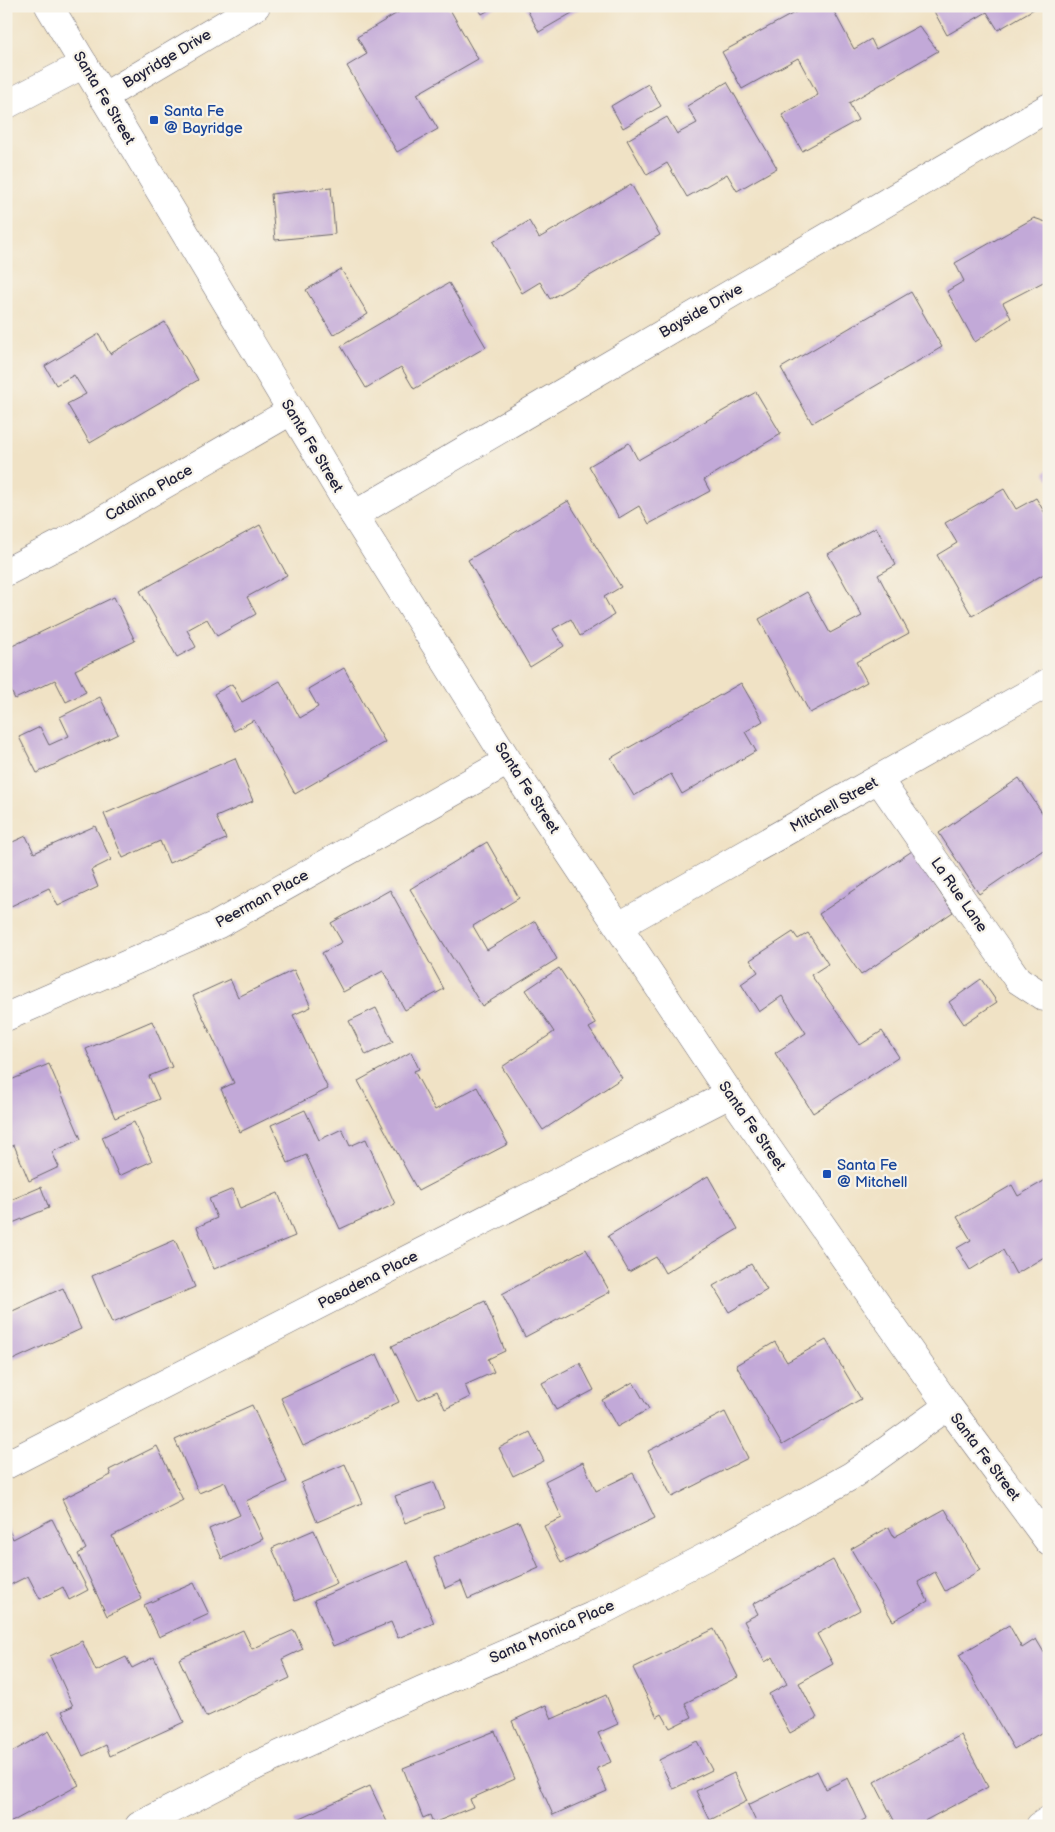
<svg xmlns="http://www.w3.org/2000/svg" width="1055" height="1832" font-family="'Balsamiq Sans',sans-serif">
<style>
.building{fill:#c2a9d8}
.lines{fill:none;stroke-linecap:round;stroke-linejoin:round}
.minor-casing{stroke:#6a656b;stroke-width:29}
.tertiary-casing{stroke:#6a656b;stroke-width:29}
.minor{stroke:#fff;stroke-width:28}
.tertiary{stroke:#fff;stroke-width:28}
.transit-dot{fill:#1a4fb4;stroke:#f7f3e8;stroke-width:2}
.labels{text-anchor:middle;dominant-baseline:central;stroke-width:4.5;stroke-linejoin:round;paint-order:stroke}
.street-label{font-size:15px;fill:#22223b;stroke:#f7f3e8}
.transit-label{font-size:15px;fill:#164399;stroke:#f7f3e8;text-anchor:start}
</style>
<rect width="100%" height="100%" fill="#f7f3e8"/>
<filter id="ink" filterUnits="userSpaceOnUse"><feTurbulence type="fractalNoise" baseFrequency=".02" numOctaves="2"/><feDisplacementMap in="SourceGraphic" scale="10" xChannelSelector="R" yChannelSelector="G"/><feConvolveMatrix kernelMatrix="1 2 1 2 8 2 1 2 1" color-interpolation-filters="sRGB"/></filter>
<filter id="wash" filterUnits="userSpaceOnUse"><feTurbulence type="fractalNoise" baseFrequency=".0096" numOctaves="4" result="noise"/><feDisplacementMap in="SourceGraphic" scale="20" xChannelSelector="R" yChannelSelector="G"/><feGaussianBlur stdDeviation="1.12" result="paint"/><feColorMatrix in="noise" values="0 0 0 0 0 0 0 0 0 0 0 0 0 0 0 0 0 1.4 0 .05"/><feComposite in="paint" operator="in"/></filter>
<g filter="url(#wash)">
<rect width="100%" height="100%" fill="#f0e2c5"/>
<g id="blocks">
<g class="building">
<polygon points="409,6 448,6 478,59 417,94 438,129 397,152 347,66 367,54 357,37"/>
<polygon points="477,6 496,6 482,14"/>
<polygon points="525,6 584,6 539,32"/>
<polygon points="807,6 831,6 854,49 871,39 876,49 919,26 938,51 849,103 858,120 802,151 782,115 818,95 798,58 742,89 722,52"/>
<polygon points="931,6 1039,6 998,30 987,12 947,35"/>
<polygon points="727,82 777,168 737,191 727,174 687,197 667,163 647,175 627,140 667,117 677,134 697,123 687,106"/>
<polygon points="648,84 661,106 623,128 611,106"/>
<polygon points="631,184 660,235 550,299 540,282 522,293 493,242 529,221 539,238"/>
<polygon points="331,187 335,234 275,240 271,194"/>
<polygon points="1034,218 1049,223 1049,279 1003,303 1011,318 975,342 947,291 964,281 955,263"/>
<polygon points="341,269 368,314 333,335 306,290"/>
<polygon points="449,283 486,347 414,389 401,367 366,388 341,346"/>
<polygon points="911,292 942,347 812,423 781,368"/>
<polygon points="165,322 198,380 90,443 67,404 86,394 74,375 56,385 45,366 99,334 110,354"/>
<polygon points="756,392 781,434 704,480 710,491 649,524 639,506 619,518 589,466 629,443 638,460"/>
<polygon points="1049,469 1049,480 1044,472"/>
<polygon points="1004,489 1016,509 1036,498 1049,520 1049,571 972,616 937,555 957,543 945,523"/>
<polygon points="568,501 621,587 604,597 614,615 580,636 571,619 553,629 564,646 530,667 468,560"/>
<polygon points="260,525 287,575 247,597 256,614 217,636 207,619 187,630 196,647 177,657 140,591"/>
<polygon points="876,527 896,565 878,575 909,633 856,662 867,682 810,713 759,619 807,592 830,633 862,616 828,554"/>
<polygon points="114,597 135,641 75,670 86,692 66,702 55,680 15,699 6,681 6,649"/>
<polygon points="344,668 385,742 295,794 254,720 234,731 214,694 232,684 242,702 280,681 300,718 318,707 308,689"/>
<polygon points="741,683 763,721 745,732 756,751 682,794 671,774 634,796 611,758"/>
<polygon points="100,697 118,734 37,773 19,737 40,727 49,745 69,736 60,717"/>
<polygon points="235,758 253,801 216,817 226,839 169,863 160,841 123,858 104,814"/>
<polygon points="1019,778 1049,823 1049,846 979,894 939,833"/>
<polygon points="95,826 111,860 91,870 98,887 58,906 49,888 9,907 6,902 6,845 26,836 34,853"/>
<polygon points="487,842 519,898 473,926 487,950 535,921 557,959 482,1006 410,889"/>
<polygon points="912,851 953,912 861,975 819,914"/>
<polygon points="390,890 444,989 405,1010 383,971 343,992 322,953 342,942 331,923"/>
<polygon points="793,932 798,939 808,933 828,964 811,975 860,1045 882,1031 899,1057 813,1113 775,1053 806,1033 782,996 759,1012 741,984 758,972 750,960"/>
<polygon points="559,968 596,1024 589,1028 622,1078 543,1130 502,1067 554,1032 526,990"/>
<polygon points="294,970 311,1007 293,1015 328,1089 240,1132 221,1089 234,1083 193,996 230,979 238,997"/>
<polygon points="981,979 997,1002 964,1024 949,1002"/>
<polygon points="376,1008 393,1042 366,1055 349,1021"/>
<polygon points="152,1021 172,1067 149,1076 159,1099 115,1118 86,1049"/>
<polygon points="411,1052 419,1069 414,1071 435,1110 477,1087 508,1144 418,1191 358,1081"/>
<polygon points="49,1064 81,1139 52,1152 59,1167 29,1181 14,1145 6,1149 6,1082"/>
<polygon points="305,1110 319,1140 342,1129 350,1146 366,1139 395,1204 340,1229 306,1155 288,1163 271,1125"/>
<polygon points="134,1122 152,1161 119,1176 102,1137"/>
<polygon points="708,1176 738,1229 665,1273 656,1257 629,1272 608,1236"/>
<polygon points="1049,1178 1049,1219 1044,1221 1049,1231 1044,1233 1049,1242 1049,1254 1016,1274 1003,1250 970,1270 957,1248 971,1240 957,1217 1012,1185 1018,1196"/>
<polygon points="41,1187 49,1208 10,1224 6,1215 6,1202"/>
<polygon points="233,1189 240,1209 278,1193 295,1236 214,1269 197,1227 217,1218 209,1199"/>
<polygon points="175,1240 195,1287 112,1323 92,1276"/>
<polygon points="586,1249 610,1292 525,1337 502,1294"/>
<polygon points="751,1264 767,1290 729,1312 713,1286"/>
<polygon points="63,1288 81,1329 6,1363 6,1314"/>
<polygon points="485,1301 505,1351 488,1359 494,1372 465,1385 470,1397 445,1409 437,1391 418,1400 392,1346"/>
<polygon points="826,1340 861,1399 782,1445 736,1365 775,1342 787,1362"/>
<polygon points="377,1354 399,1402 303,1446 281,1398"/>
<polygon points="580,1363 594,1390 556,1410 542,1383"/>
<polygon points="633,1382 649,1409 617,1427 602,1400"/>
<polygon points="252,1405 287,1482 246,1501 263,1539 222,1559 209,1529 240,1515 225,1482 199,1493 175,1440"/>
<polygon points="725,1412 748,1458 672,1497 648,1451"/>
<polygon points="530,1432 544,1461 513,1476 499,1448"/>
<polygon points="157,1446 183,1500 112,1536 142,1599 107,1616 78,1554 86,1549 62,1499 111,1475 109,1470"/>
<polygon points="583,1462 596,1491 633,1473 655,1518 561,1563 544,1526 562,1518 545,1481"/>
<polygon points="345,1464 362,1503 317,1522 301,1483"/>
<polygon points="434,1482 444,1508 405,1523 395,1496"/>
<polygon points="945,1509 980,1570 945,1591 935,1572 918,1582 928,1601 893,1621 851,1549 889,1527 894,1537"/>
<polygon points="52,1519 88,1590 69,1600 63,1587 40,1599 28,1576 6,1587 6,1524 13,1539"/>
<polygon points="519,1521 539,1568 468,1599 461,1581 445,1588 434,1558"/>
<polygon points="314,1530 337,1583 295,1601 272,1548"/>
<polygon points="833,1560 860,1610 817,1634 833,1664 799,1683 817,1718 790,1733 769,1694 787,1684 773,1657 765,1662 744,1621 758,1614 753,1604"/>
<polygon points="408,1561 434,1623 398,1638 391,1622 333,1646 314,1600"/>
<polygon points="194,1583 209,1614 159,1637 144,1605"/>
<polygon points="1009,1625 1022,1648 1036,1639 1049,1661 1049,1728 1014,1749 959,1655"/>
<polygon points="714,1629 738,1677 685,1703 692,1717 670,1728 662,1714 657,1717 633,1668"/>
<polygon points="243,1630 252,1649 294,1630 303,1649 282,1659 290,1678 206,1717 179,1659"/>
<polygon points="82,1641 96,1671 126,1657 132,1668 154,1657 184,1722 110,1756 106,1745 83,1756 62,1711 73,1706 50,1656"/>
<polygon points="606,1695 618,1724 598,1733 611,1762 597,1768 607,1791 553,1815 512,1721 546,1705 552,1719"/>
<polygon points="49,1731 79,1785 6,1825 6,1746 10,1753"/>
<polygon points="495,1731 515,1779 470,1799 473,1807 433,1823 430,1815 423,1818 403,1768"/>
<polygon points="961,1735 988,1787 915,1826 897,1826 874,1782"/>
<polygon points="697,1741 712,1770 673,1789 659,1760"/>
<polygon points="817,1771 826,1789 848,1778 867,1818 856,1824 857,1826 758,1826 748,1805"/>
<polygon points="734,1773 747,1801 710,1820 696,1791"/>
<polygon points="370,1786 389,1826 296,1826 294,1821"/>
</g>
</g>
</g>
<g filter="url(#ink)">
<use href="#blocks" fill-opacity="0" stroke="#6a656b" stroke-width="1"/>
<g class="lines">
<defs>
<g id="minor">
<polyline points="103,97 256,6"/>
<polyline points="6,105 84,64"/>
<polyline points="354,515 1049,107"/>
<polyline points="6,572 72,538 291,411"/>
<polyline points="879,780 1018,980 1044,997 1049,996"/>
<polyline points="619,926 1049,682"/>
<polyline points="6,1017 217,925 508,761"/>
<polyline points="6,1465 730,1094"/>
<polyline points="139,1826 257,1765 422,1690 592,1616 719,1550 851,1476 948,1406"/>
<polyline points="1040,1826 1049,1820"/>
</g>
<polyline id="tertiary" points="49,6 354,515 508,761 730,1094 948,1406 1049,1542"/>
</defs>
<use href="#minor" class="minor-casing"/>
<use href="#tertiary" class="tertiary-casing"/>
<use href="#minor" class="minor"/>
<use href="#tertiary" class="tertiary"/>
</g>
</g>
<g class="transit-dot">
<rect x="149" y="115" width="10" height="10" rx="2.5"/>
<rect x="822" y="1169" width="10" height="10" rx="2.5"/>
</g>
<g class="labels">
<g class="street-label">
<text transform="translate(167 59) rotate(-31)">Bayridge Drive</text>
<text transform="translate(104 98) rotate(59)">Santa Fe Street</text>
<text transform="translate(701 311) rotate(-30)">Bayside Drive</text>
<text transform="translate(312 446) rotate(59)">Santa Fe Street</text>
<text transform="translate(149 493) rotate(-30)">Catalina Place</text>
<text transform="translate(527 788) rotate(57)">Santa Fe Street</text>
<text transform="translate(834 805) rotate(-29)">Mitchell Street</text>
<text transform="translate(959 895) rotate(55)">La Rue Lane</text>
<text transform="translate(262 899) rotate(-29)">Peerman Place</text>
<text transform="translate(752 1126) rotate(55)">Santa Fe Street</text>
<text transform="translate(368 1280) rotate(-27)">Pasadena Place</text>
<text transform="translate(985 1457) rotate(53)">Santa Fe Street</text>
<text transform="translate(552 1632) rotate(-24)">Santa Monica Place</text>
</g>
<g class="transit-label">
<text x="164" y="111">Santa Fe<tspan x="164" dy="17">@ Bayridge</tspan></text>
<text x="837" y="1165">Santa Fe<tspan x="837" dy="17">@ Mitchell</tspan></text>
</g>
</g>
<rect width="1055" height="1832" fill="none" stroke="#f7f3e8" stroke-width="25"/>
</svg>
